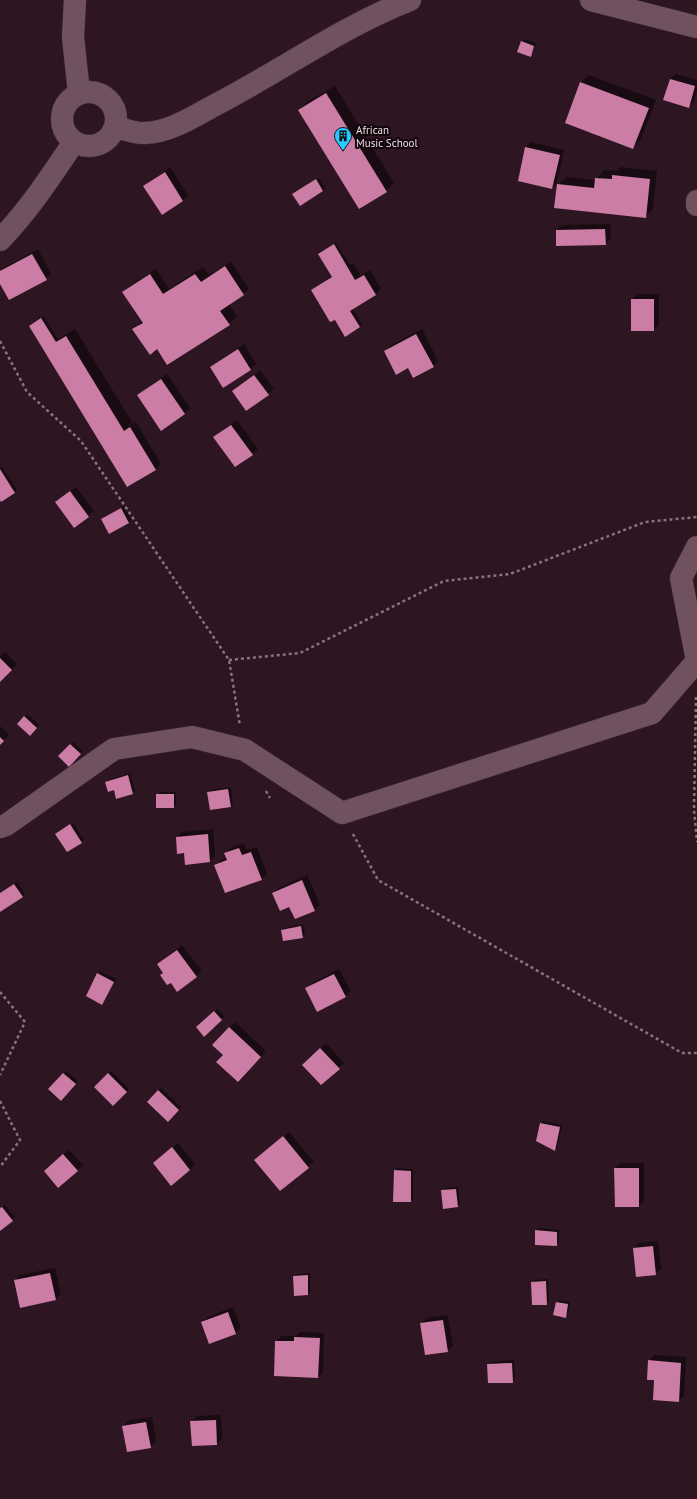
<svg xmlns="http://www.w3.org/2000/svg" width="697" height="1499" font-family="'PT Sans',sans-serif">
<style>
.shadow{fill:#0007}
.building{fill:#cc7da5}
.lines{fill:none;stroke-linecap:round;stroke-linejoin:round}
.minor-casing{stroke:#45323c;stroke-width:23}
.tertiary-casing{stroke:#45323c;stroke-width:23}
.secondary-casing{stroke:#45323c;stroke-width:23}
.path{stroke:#89747e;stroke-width:2.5;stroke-dasharray:3 3;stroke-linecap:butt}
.minor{stroke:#6f5160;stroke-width:22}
.tertiary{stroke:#6f5160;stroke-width:22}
.secondary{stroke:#6f5160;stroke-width:22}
.labels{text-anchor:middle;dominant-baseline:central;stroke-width:4;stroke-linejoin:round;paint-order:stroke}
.poi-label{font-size:11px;fill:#efdde5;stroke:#10050a;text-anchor:start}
</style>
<rect width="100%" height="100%" fill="#2e1522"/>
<g class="shadow">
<polygon points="524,39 536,43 530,56 522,42"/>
<polygon points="676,74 697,80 697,91 694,101 689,106 664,99 670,79"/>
<polygon points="589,75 656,100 641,139 633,147 580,83"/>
<polygon points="335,86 394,183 386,191 359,207 299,110 307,102"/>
<polygon points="531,142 564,150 557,182 552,188 526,147"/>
<polygon points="170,167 188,195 183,201 144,186"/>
<polygon points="621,167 657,171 653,209 645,217 558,185 566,177 596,180 604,170 617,171"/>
<polygon points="319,178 325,188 323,191 296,192"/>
<polygon points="610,224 611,239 605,244 557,230 562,225"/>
<polygon points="336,243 350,265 353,263 361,276 370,270 381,289 376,294 352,308 362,324 359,327 336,320 312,290 332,276 319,254"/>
<polygon points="38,249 51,274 46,279 0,281 2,269"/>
<polygon points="231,262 249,289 229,304 237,316 229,324 157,348 134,330 142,321 124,292 129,287 156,269 169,289 203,267 209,275"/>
<polygon points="638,294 659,294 659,325 654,330 632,299"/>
<polygon points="44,317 58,339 75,329 132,422 126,427 136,422 161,464 156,469 128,486 32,324"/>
<polygon points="422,329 438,361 433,366 408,367 385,352 390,346"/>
<polygon points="244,344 256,364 250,369 211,367"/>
<polygon points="260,370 274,389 268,394 233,391"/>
<polygon points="167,374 190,408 185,413 138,395"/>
<polygon points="237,420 258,449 235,466 214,437"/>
<polygon points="2,467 17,490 2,501 0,498 0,468"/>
<polygon points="76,487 94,511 74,526 56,502"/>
<polygon points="124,506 131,520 129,522 102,519"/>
<polygon points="5,652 17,664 0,681 0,656"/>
<polygon points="27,714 39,725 30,735 18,724"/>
<polygon points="0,726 9,735 0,744"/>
<polygon points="73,742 83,751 69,765 59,756"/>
<polygon points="130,773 135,791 117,798 114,789 106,782 109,780"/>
<polygon points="231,787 233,804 231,806 211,809 208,792 210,790"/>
<polygon points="160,792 176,792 176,805 173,807 157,795"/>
<polygon points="73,823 84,840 81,842 59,832"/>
<polygon points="213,829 215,856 210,861 177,837 182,832"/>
<polygon points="244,843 247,850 257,847 267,874 261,880 216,865 221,860 227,857 225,853 231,848"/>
<polygon points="307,875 320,904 314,910 289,905 273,893 279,888"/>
<polygon points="17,882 25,894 0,911 0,893"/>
<polygon points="303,924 305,934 302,937 282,930 284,928"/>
<polygon points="182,945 202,971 178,991 158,964"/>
<polygon points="339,969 351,991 345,997 307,989 312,983"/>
<polygon points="101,972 116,979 102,1003 98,974"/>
<polygon points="217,1009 224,1016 204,1035 197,1027"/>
<polygon points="235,1022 266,1051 238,1081 225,1055 214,1045"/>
<polygon points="326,1043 344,1063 339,1068 304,1065"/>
<polygon points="66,1071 78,1081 61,1100 50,1089"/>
<polygon points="111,1071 129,1089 113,1105 95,1087"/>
<polygon points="161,1088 181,1107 168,1121 148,1102"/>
<polygon points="543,1121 562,1125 557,1148 555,1150 537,1140 541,1123"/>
<polygon points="289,1132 314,1162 280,1190 261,1155"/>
<polygon points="178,1143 195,1164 190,1170 154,1163"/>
<polygon points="69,1150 83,1165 77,1171 50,1166"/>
<polygon points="621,1163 644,1163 644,1201 639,1206 616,1206 615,1168"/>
<polygon points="397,1168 413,1169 413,1199 410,1201 395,1171"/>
<polygon points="458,1187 460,1204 457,1206 442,1190 445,1188"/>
<polygon points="5,1205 15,1217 1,1229 0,1209"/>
<polygon points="539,1228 559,1230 559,1242 556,1245 536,1231"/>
<polygon points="658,1241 661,1269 655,1274 634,1249 639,1243"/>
<polygon points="55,1268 61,1294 56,1299 21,1307 15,1281 20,1275"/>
<polygon points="310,1273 310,1292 308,1294 294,1276 297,1274"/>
<polygon points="548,1279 549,1301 546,1304 532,1283 535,1280"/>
<polygon points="559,1300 570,1302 568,1314 565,1316 554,1314 557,1302"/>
<polygon points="233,1307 241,1328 235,1334 202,1322 208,1317"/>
<polygon points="448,1315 453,1346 447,1351 422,1323 427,1318"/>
<polygon points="300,1332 324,1333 323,1372 318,1377 276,1341 282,1336 296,1336"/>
<polygon points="654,1355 686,1357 684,1396 678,1401 655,1379 649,1361"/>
<polygon points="514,1360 515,1379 512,1382 488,1364 491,1362"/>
<polygon points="221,1415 222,1439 217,1444 191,1422 197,1416"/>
<polygon points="152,1417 156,1441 150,1447 123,1426 129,1420"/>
</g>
<g class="building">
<polygon points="521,41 534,46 531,57 517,52"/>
<polygon points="670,79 695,86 689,108 663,100"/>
<polygon points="580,82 649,108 633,149 565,123"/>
<polygon points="326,93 387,192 359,209 298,110"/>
<polygon points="525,147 560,155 552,189 518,181"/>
<polygon points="165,172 183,201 162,215 143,186"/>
<polygon points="612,175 650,179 646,218 554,208 557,184 594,188 595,178 612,179"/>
<polygon points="316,179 323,191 300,206 292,194"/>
<polygon points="605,229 606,245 556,246 556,230"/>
<polygon points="334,244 355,280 364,275 376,295 350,311 360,327 345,337 335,320 330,322 311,290 332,277 318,254"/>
<polygon points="32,254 47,280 9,300 0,284 0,271"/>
<polygon points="225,266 244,295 220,311 230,325 167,365 157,349 150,355 132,329 143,323 122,292 150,274 163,294 195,274 201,282"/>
<rect x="631" y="299" width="23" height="32"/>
<polygon points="41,318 56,342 66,336 124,431 130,427 156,470 127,487 29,326"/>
<polygon points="416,334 434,367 413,378 408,368 396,375 384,351"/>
<polygon points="238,349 251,370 223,388 210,367"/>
<polygon points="254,375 269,395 246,411 232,391"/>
<polygon points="161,379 185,414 161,431 137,395"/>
<polygon points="231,425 253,455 235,467 213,437"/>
<polygon points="0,469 15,493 1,502 0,500"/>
<polygon points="70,491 89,517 74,528 55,502"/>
<polygon points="121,508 129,523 109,534 101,519"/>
<polygon points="0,658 12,670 0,682"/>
<polygon points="24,716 37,728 30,736 17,724"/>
<polygon points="0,737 4,741 0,745"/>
<polygon points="70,744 81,754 69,767 58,756"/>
<polygon points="128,775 133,794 116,799 114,790 108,792 105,782"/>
<polygon points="228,789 231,807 210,810 207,792"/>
<rect x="156" y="794" width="18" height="14"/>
<polygon points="70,824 82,843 67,852 55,834"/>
<polygon points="208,834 210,862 185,865 184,853 177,854 176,837"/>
<polygon points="239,848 242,855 251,852 262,880 225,893 214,865 227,860 224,853"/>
<polygon points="302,880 315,911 295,919 289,907 280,911 272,893"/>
<polygon points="14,884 23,897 0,912 0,893"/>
<polygon points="301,926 303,938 283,941 281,930"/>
<polygon points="177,950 197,977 177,992 171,983 167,985 160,975 163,973 157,964"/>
<polygon points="97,973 114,982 102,1005 86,996"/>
<polygon points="334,974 346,997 317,1012 305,988"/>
<polygon points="214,1011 222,1020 204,1037 196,1027"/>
<polygon points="229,1027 261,1057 238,1082 216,1062 223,1055 212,1045"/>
<polygon points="320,1048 340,1069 321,1085 302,1065"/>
<polygon points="63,1073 76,1084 61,1101 48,1089"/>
<polygon points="108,1073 127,1092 113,1106 94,1087"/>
<polygon points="158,1090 179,1110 168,1122 147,1102"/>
<polygon points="540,1123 560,1127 555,1151 536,1141"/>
<polygon points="283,1136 309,1168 280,1191 254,1160"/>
<polygon points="172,1147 190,1170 171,1186 153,1163"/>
<polygon points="63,1154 78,1171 58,1188 44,1171"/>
<polygon points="614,1168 639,1168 639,1207 615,1207"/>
<polygon points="394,1170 411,1171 411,1202 393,1202"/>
<polygon points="456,1189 458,1207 443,1209 441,1190"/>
<polygon points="2,1207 13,1221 0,1231 0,1208"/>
<polygon points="535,1230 557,1232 557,1246 535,1245"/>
<polygon points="653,1246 656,1275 636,1277 633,1248"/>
<polygon points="50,1273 56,1300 20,1308 14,1280"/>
<polygon points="308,1275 308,1295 294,1296 293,1276"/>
<polygon points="546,1281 547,1305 532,1305 531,1282"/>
<polygon points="556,1302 568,1304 566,1318 553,1315"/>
<polygon points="228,1312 236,1334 209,1344 201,1322"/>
<polygon points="443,1320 448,1352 425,1355 420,1323"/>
<polygon points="294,1337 320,1338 318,1378 274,1376 275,1341 294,1341"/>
<polygon points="648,1360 681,1363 679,1402 653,1400 654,1380 647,1380"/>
<polygon points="512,1363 513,1383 488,1383 487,1364"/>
<polygon points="216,1420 217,1445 192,1446 190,1421"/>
<polygon points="146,1422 151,1448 127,1452 122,1426"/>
</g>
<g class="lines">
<defs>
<g id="minor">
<polyline points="697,201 697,205"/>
<polyline points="0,827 6,825 114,749 192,737 245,750 342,813 652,713 697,661 681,578 697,547"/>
</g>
<g id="tertiary">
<polyline points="591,0 697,27"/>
<path d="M115 127C124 129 136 134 145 133 170 132 193 117 215 105 281 71 341 27 410 0"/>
</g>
<g id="secondary">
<polyline points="75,0 73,37 79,93"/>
<circle cx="89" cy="119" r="27"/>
<path d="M0 240C29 210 51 176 74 142"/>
</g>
</defs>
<use href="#minor" class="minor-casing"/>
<use href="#tertiary" class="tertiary-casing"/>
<use href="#secondary" class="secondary-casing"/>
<g class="path">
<polyline points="0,341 27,392 81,441 229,660 240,726"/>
<polyline points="229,660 300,653 444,581 510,574 645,522 697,517"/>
<polyline points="696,697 694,810 697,842"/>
<polyline points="266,791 270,798"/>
<polyline points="353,834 378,880 682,1053 697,1053"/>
<polyline points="0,992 25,1022 0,1075"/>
<polyline points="0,1101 20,1140 0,1167"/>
</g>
<use href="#minor" class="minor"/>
<use href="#tertiary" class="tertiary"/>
<use href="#secondary" class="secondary"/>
</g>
<defs>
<symbol id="building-pin" viewBox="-11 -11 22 30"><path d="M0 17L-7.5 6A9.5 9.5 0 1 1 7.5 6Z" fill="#29c8ff" stroke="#10050a"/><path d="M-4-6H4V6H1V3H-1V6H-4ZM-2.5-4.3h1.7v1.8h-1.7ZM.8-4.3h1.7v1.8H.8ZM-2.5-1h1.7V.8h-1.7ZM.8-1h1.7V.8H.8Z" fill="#111"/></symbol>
</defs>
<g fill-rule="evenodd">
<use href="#building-pin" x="333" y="126" width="20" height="27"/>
</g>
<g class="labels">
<g class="poi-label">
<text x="356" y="130">African<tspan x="356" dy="13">Music School</tspan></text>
</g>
</g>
</svg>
